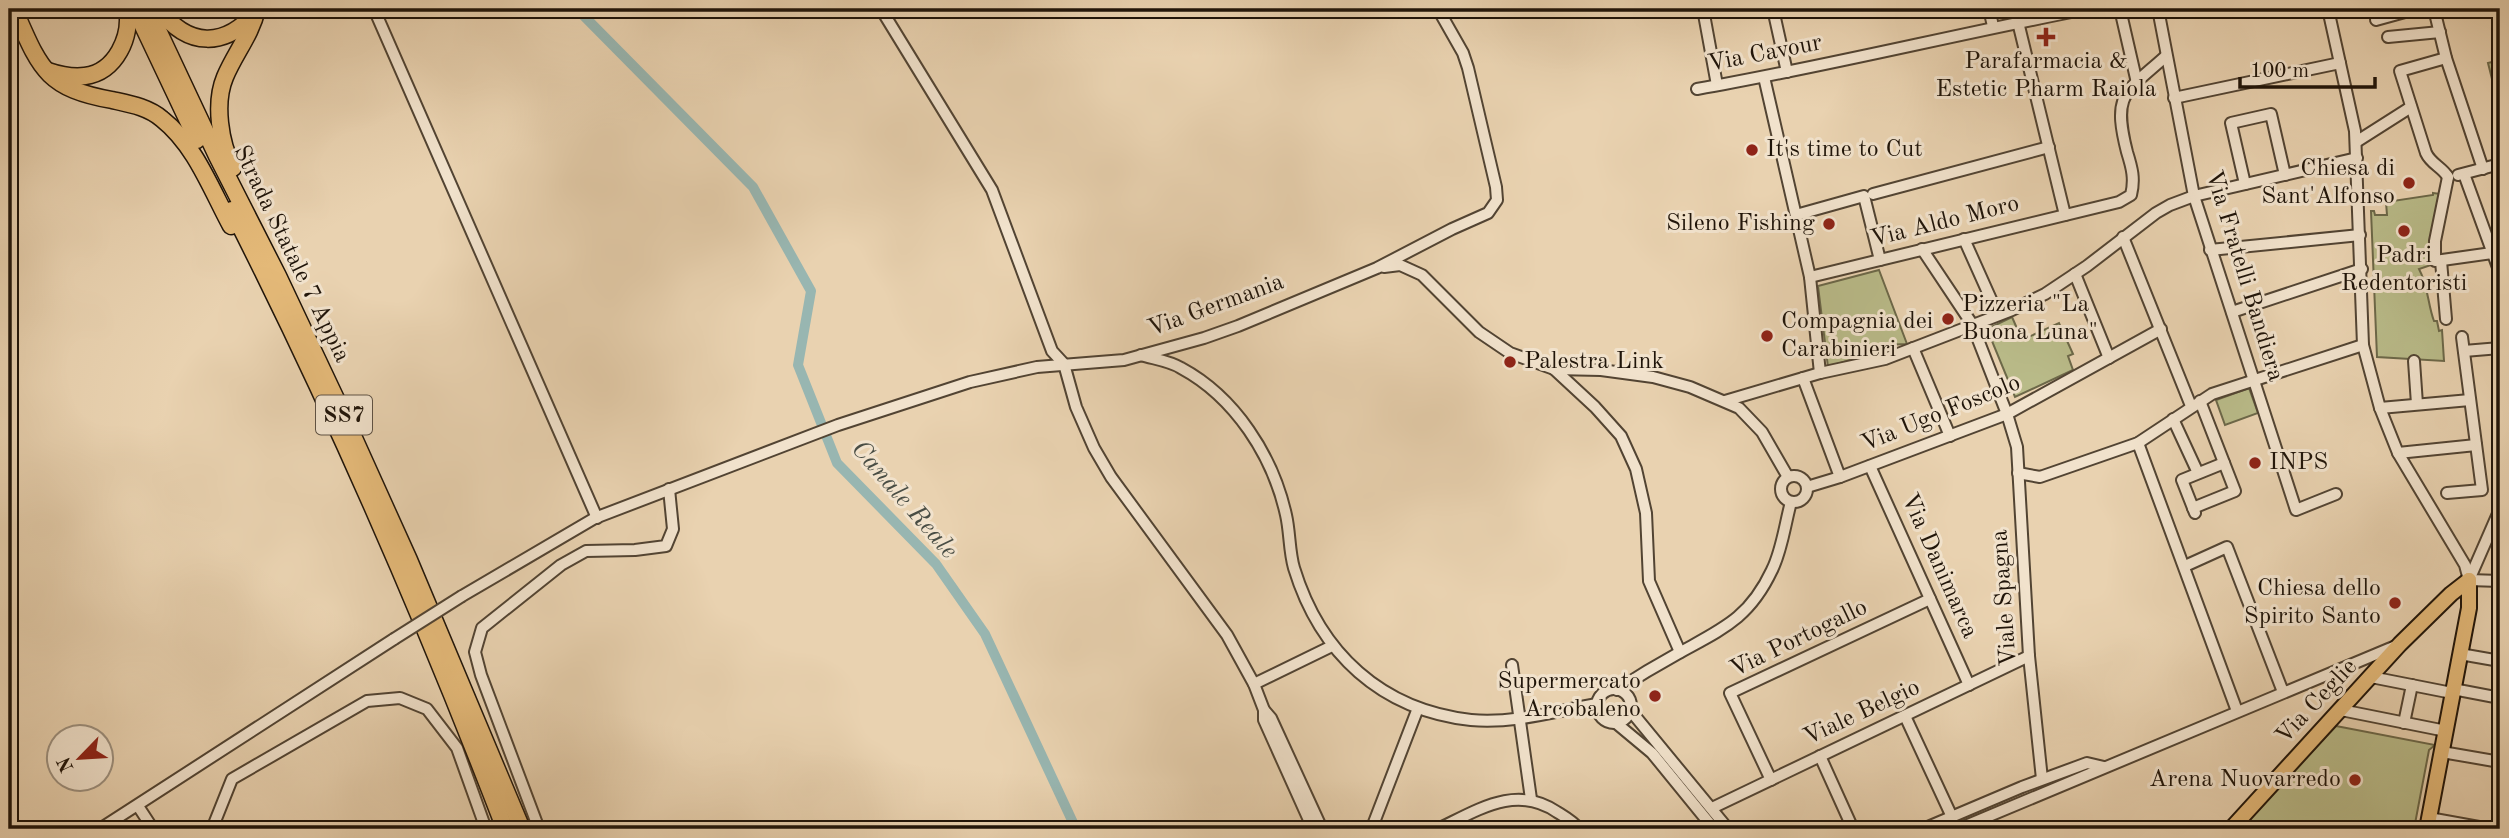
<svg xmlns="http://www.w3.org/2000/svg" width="2509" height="838" font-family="'Old Standard TT',serif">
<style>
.green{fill:#b9bb89;stroke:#6c6849;stroke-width:2}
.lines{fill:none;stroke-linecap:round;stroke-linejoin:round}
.canal{stroke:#98b6b1;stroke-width:10}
.minor-casing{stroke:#524433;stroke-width:14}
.major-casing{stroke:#1f1409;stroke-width:18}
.highway-casing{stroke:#1f1409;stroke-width:19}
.minor{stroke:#f1e2cc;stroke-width:10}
.major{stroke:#e4b978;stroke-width:14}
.highway{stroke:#e4b978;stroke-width:16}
.minor-bridge-casing{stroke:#524433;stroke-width:14;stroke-linecap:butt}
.minor-bridge{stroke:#f1e2cc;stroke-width:10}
.poi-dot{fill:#8f2418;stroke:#f1e2cc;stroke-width:2.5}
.labels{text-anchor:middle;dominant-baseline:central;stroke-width:6;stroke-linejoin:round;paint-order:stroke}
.shield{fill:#f1e2cc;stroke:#5e5244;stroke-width:2}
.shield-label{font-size:23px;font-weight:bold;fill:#1f1409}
.street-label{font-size:24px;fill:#1f1409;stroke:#f1e2cc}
.poi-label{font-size:24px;fill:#1f1409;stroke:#f1e2cc;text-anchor:start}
.water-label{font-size:26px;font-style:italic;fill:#494d44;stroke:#f1e2cc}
</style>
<rect width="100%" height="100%" fill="#e9d2b0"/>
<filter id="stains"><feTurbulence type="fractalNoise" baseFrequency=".00286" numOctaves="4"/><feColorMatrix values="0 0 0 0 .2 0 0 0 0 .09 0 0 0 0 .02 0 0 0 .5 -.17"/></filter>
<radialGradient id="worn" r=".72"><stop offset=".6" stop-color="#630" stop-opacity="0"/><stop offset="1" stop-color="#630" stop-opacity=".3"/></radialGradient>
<g class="green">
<polygon points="2500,60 2500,107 2499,107 2488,63"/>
<path d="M2433 193 2441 194 2434 264 2419 269C2428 285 2428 306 2434 321H2437L2439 331 2442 330 2444 361 2377 357 2371 211H2374L2375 215H2387L2386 202 2433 195Z"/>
<polygon points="1879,270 1907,344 1884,345 1853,353 1853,359 1828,367 1818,286"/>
<polygon points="2012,317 2022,340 2059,323 2073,354 2068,356 2073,370 2015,397 1987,329"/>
<polygon points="2249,388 2258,413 2225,425 2216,400"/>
<polygon points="2336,726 2435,745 2429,750 2414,829 2239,829"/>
</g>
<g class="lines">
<polyline class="canal" points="577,9 753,187 811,291 798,365 837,463 936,564 985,634 1076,829"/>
<defs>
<g id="minor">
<polyline points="374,9 597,518"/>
<polyline points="881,9 992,190 1052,351 1064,364 1076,407 1094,448 1111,477 1227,635 1254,684 1264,710 1264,720 1313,829"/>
<polyline points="1703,9 1717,85"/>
<polyline points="1773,9 1787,72"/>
<polyline points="1989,9 1993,26"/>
<polyline points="2120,9 2137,83"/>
<polyline points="2158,9 2194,196 2296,510 2336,494"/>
<polyline points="2328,9 2355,131 2363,345 2380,408 2398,453 2465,565 2469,580"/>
<polyline points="2434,9 2446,58 2483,169"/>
<polyline points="2376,20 2416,9"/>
<polyline points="2018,22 2065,215"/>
<polyline points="2388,37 2440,32"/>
<path d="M2446 58 2400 71 2426 153C2431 164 2442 167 2448 177"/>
<polyline points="1764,77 1810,277 1820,373"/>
<path d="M1697 89C1828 66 1957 34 2087 9"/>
<polyline points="2174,98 2340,63"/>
<polyline points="2356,142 2411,107"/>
<polyline points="2464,174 2500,273"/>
<polyline points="2458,175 2500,164"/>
<polyline points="2448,177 2435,241 2435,261 2492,253"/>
<polyline points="2245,184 2231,123 2271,114 2285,175"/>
<polyline points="1873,194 2049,147"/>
<polyline points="1796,215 1864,196 1880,260"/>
<polyline points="2123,237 2191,406"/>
<polyline points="1964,239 1998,315"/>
<polyline points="1922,249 1972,324 2007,414 2017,447 2029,656 2042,779"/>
<polyline points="2210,250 2360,235"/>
<polyline points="2441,261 2446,319"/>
<polyline points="1384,267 1400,265 1422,275 1479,332 1510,353 1554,369 1601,370 1653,377 1690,387 1739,408 1762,432 1788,477"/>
<polyline points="2075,274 2109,358"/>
<path d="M1810 277 2119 202 2131 195C2135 179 2132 168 2127 152 2112 93 2125 93 2166 56"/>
<polyline points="2232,312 2362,269"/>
<polyline points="1913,348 1950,436"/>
<polyline points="2464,351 2500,348"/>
<path d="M1141 355C1154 359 1170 361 1181 368 1235 397 1273 456 1286 515 1290 532 1289 551 1294 568 1320 653 1381 710 1471 720 1513 724 1557 711 1597 704"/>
<polyline points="2414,361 2417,404"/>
<polyline points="1554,369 1595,407 1621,436 1636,469 1646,513 1649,581 1680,652"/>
<polyline points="1803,378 1840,477"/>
<polyline points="1725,401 1820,373 1885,359 2012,310 2045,294 2087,266 2156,213 2170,205 2194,196 2357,158"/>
<polyline points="2380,408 2470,400"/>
<polyline points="2173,419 2198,473"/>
<polyline points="2138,443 2237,711"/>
<polyline points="2398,453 2476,445"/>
<polyline points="1870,466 1969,685"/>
<polyline points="2018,473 2040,477 2138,443 2212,394 2363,345"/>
<circle cx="1794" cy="489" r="13"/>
<polyline points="1807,487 1840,477 2007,414 2161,329"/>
<polyline points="2447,493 2482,490 2462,337"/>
<polyline points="2193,508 2235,491 2200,401"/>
<polyline points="2195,513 2182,480 2224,463"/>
<polyline points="2185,566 2227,547 2283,692"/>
<polyline points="2469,580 2500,509"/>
<polyline points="2469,580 2500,581"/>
<polyline points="462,596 595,518 838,425 970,382 1037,367 1124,360 1204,338 1238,326 1377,268 1452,229 1488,213 1497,200 1496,187 1468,68 1463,53 1438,9"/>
<polyline points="2460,654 2500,661"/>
<polyline points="1512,665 1531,799"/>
<polyline points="2371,677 2452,693"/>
<polyline points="1254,684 1332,646"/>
<polyline points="2453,689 2500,698"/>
<circle cx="1614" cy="706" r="17"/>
<path d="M1617 690C1637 677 1657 665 1677 654 1722 629 1749 619 1772 570 1782 550 1785 524 1791 502"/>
<polyline points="1264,710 1271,718 1322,829"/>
<polyline points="1630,710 1728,829"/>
<polyline points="2341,710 2446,731"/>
<polyline points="1905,716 1952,817"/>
<polyline points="1616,723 1652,753 1714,829"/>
<polyline points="2404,723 2412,685"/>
<polyline points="2442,752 2500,762"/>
<polyline points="1820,756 1853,829"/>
<polyline points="1771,780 1730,693 1930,599"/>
<polyline points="138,806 153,829"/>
<polyline points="1712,808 2029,656"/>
<polyline points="2429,818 2490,829"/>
<polyline points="100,829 394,639"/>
<polyline points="212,829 232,779 367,701 400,698 427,709 457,748 486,829"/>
<polyline points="539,829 481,675 475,652 482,628 561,565 586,551 635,550 666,546 673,529 669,489"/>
<polyline points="1375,829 1373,825 1418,708"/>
<path d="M1438 829C1478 810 1516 784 1557 812 1565 817 1574 822 1579 829"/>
<polyline points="1923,829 2022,787 2087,763 2104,767"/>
<polyline points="1958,829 2398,645"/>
</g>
<g id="major">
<polyline points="2231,829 2400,644 2451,594 2469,580"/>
<polyline points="2427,829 2469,608 2469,580"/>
</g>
<g id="highway">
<path d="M14 9C40 68 45 88 112 100 130 104 148 107 162 119 195 145 211 189 231 226"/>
<polyline points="135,9 197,140"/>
<polyline points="148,9 217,156 278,276 344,416 409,560 522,829"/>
<path d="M159 9C188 48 225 48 256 12"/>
<path d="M48 71C60 75 72 78 85 76 116 72 132 36 127 9"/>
<path d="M233 168C220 143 214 103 225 77 235 53 251 35 257 9"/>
<path d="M232 210C334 411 424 618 505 829"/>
</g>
</defs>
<use href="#minor" class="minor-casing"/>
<use href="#major" class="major-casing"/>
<use href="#highway" class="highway-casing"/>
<use href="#minor" class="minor"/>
<use href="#major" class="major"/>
<use href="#highway" class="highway"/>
<defs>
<polyline id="minor-bridge" points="394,639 462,596"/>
</defs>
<use href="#minor-bridge" class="minor-bridge-casing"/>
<use href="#minor-bridge" class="minor-bridge"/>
</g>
<g class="poi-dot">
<path d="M2042.5 26.5h7v7h7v7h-7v7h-7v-7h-7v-7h7z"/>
<circle cx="1752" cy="150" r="7"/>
<circle cx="2409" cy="183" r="7"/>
<circle cx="1829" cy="224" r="7"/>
<circle cx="2404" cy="231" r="7"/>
<circle cx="1948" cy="319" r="7"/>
<circle cx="1767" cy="336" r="7"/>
<circle cx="1510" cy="362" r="7"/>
<circle cx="2255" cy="463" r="7"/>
<circle cx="2395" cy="603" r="7"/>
<circle cx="1655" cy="696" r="7"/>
<circle cx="2355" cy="780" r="7"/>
</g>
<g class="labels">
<rect class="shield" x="316" y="395.5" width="56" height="39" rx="5"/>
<g class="shield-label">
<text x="344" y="415">SS7</text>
</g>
<g class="street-label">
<text transform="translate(1765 54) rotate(-11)">Via Cavour</text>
<text transform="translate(1945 222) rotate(-14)">Via Aldo Moro</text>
<text transform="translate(291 254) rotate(64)">Strada Statale 7 Appia</text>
<text transform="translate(2244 276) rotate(73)">Via Fratelli Bandiera</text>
<text transform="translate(1216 306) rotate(-20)">Via Germania</text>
<text transform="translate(1941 414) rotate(-22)">Via Ugo Foscolo</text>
<text transform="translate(1939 566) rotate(66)">Via Danimarca</text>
<text transform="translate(2005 598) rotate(-94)">Viale Spagna</text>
<text transform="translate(1799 639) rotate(-26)">Via Portogallo</text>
<text transform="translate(2317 702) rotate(-47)">Via Ceglie</text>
<text transform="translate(1862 713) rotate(-25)">Viale Belgio</text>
</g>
<g class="poi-label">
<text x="2046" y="62" text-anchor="middle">Parafarmacia &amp;<tspan x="2046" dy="28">Estetic Pharm Raiola</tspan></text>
<text x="1766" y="150">It's time to Cut</text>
<text x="2395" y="169" text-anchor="end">Chiesa di<tspan x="2395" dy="28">Sant'Alfonso</tspan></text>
<text x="1815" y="224" text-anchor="end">Sileno Fishing</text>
<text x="2404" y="256" text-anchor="middle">Padri<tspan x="2404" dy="28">Redentoristi</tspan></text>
<text x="1962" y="305">Pizzeria "La<tspan x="1962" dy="28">Buona Luna"</tspan></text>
<text x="1781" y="322">Compagnia dei<tspan x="1781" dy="28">Carabinieri</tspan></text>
<text x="1524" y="362">Palestra Link</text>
<text x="2269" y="463">INPS</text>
<text x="2381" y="589" text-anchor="end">Chiesa dello<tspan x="2381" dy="28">Spirito Santo</tspan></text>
<text x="1641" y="682" text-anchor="end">Supermercato<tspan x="1641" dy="28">Arcobaleno</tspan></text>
<text x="2341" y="780" text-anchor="end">Arena Nuovarredo</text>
</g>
<g class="water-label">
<text transform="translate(904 500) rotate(49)">Canale Reale</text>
</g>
</g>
<rect width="2509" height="838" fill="none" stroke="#e9d2b0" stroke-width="35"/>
<rect x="10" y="10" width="2488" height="817" fill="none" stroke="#1f1409" stroke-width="3.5"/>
<rect x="18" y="18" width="2474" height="803" fill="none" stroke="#1f1409" stroke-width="2"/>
<g transform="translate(80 758) rotate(245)"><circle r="33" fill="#f1e2cc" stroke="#9d907e" stroke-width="2"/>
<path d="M0-5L12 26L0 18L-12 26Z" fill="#8f2418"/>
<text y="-10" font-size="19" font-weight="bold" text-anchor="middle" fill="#1f1409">N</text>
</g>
<path d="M2240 77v10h135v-10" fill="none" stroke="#1f1409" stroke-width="3.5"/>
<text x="2250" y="77" font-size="21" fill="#1f1409" stroke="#f1e2cc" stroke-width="5" paint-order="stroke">100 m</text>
<rect width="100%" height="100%" filter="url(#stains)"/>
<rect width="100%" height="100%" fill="url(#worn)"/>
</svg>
